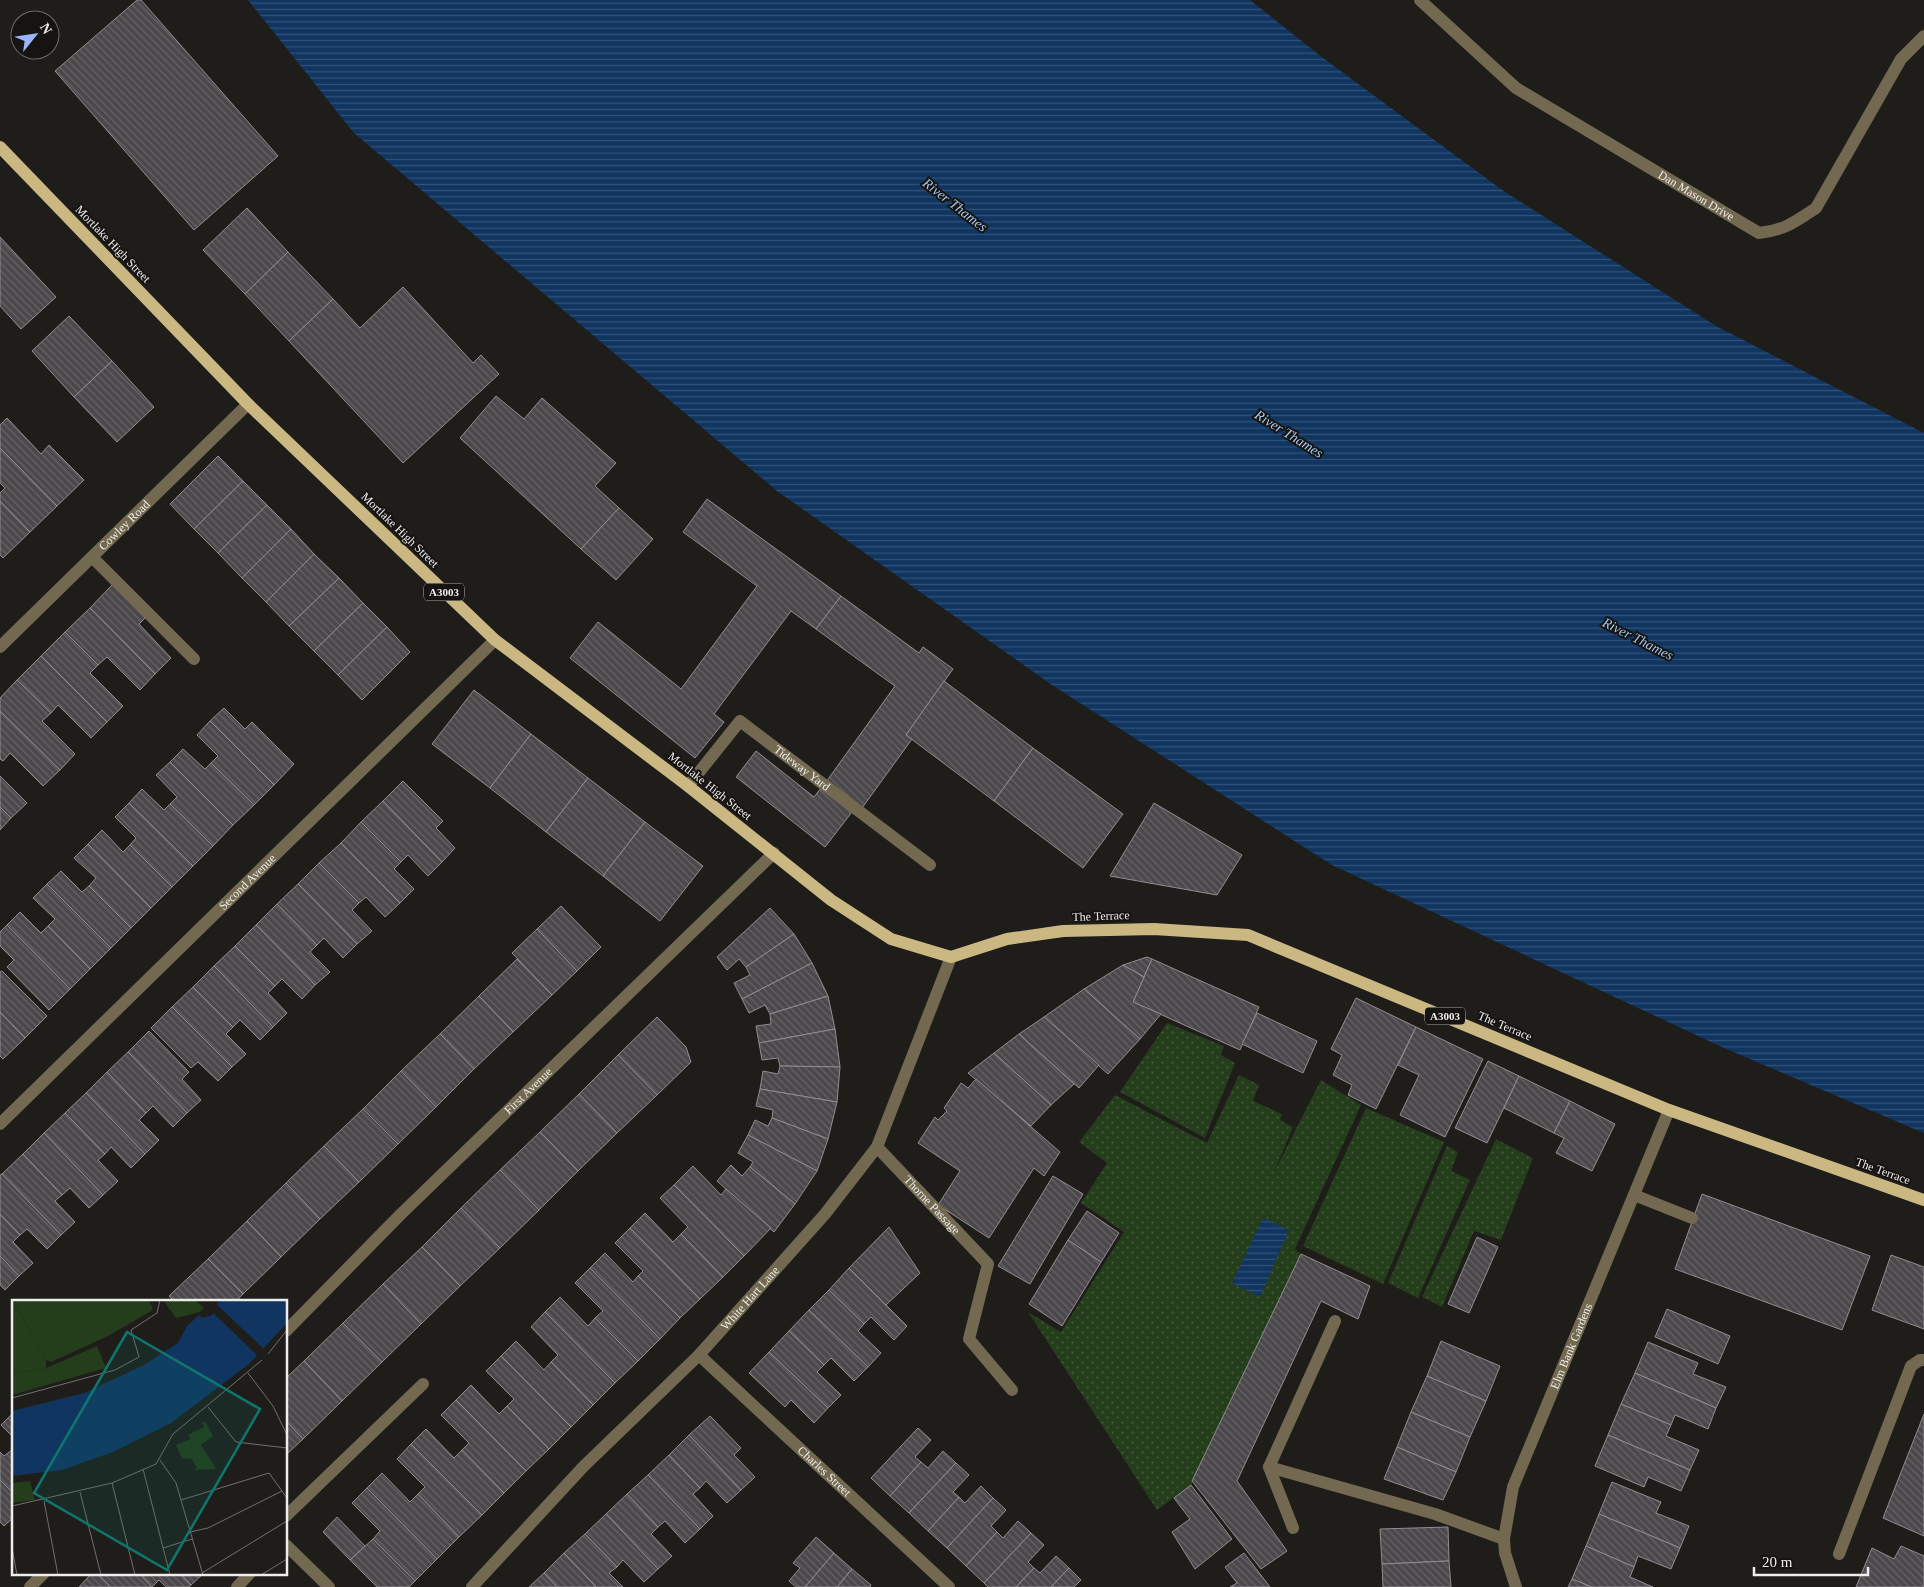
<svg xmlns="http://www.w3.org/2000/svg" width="1924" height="1587" font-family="'Times New Roman',serif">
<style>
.park{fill:url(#park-dots)}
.water{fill:url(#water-rules)}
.building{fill:url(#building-back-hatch);stroke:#918d91}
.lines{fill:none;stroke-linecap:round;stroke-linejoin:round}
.service{stroke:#736950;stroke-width:12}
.minor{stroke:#736950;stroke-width:12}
.tertiary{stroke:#736950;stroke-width:12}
.primary{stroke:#cbb782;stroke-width:12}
.labels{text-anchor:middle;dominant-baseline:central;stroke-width:4;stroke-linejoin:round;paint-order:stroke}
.shield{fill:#151411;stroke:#adacaa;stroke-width:1}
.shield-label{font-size:11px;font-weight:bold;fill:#eeedeb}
.street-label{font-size:12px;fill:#eeedeb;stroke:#151411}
.water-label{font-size:14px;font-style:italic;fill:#a6c8f2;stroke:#151411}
.inset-road{fill:none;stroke:#72706e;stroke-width:1}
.view{fill:#0f766e;fill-opacity:0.15;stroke:#0f766e;stroke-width:2.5}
.inset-edge{fill:none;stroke:#eeedeb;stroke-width:2.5}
</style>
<defs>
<pattern id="park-dots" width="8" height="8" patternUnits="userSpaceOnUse" patternTransform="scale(1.25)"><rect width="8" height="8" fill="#243d1a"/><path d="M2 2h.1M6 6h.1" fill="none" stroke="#44593b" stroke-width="1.8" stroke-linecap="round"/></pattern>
<pattern id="water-rules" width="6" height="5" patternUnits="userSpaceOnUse" patternTransform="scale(1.25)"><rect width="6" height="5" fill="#103560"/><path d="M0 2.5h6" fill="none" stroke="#335377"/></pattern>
<pattern id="building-back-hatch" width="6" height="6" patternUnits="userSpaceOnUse" patternTransform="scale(1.25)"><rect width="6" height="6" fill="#4b484b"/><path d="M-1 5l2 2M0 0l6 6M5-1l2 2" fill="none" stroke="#656365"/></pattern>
</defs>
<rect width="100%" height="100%" fill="#1f1d1a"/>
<g class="park">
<polygon points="1167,1023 1224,1046 1221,1055 1235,1063 1205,1138 1120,1092"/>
<polygon points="1239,1075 1259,1085 1253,1101 1282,1114 1280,1120 1293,1127 1274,1172 1321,1080 1361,1105 1295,1249 1301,1254 1191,1485 1157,1510 1028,1312 1061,1332 1124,1232 1081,1203 1107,1163 1079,1142 1115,1095 1207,1143"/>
<polygon points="1366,1108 1444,1142 1383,1284 1303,1246"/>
<polygon points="1496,1139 1533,1158 1501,1240 1474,1231 1442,1307 1422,1297"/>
<polygon points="1447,1146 1458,1152 1451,1171 1470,1180 1418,1298 1388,1283"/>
</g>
<g class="water">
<polygon points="248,0 1250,0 1323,58 1505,192 1716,326 1924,433 1924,1133 1724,1048 1332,865 1052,685 777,491 354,133"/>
<polygon points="1263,1218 1289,1230 1260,1297 1232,1283"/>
</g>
<g class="building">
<polygon points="137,0 141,0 278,156 194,230 55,71"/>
<polygon points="247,208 288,252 245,294 203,250"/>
<polygon points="0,237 56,297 21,329 0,306"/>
<polygon points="288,252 333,299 289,341 245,294"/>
<polygon points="403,287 473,363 481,355 499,374 403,463 289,341 333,299 360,328"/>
<polygon points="69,316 112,361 74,397 32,351"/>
<polygon points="112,361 154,407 117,442 74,397"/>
<polygon points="496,396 524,419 542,398 616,463 595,486 619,508 581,549 460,438"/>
<polygon points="7,418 41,454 49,445 84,480 57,506 0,448 0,425"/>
<polygon points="0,448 57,506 30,532 0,501 0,493 5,488 0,483"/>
<polygon points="218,456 243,481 194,529 170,504"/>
<polygon points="243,481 267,505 218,553 194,529"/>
<polygon points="707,499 841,596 816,629 791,611 714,714 724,722 695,758 570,658 598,622 681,689 757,586 683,532"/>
<polygon points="0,501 30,532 3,558 0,555"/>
<polygon points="267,505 291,529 242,578 218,553"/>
<polygon points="619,508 653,539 616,580 581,549"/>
<polygon points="291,529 314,554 266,602 242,578"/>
<polygon points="314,554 339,578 289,626 266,602"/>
<polygon points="339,578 363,603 314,651 289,626"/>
<polygon points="113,584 146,617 139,624 171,658 155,674 90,608"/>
<polygon points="841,596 919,653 923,647 953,669 906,735 912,739 862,808 826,782 895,686 816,629"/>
<polygon points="363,603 387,627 338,675 314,651"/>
<polygon points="90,608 155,674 140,690 107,657 98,665 65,632"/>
<polygon points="387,627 410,652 362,700 338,675"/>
<polygon points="65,632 98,665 90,673 123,706 107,722 41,656"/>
<polygon points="41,656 107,722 91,738 58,705 51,713 17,680"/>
<polygon points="17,680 51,713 42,721 75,754 60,770 0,711 0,698"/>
<polygon points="944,681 1033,748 994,801 906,735"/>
<polygon points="474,690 531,734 490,788 432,744"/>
<polygon points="224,708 245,729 252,722 294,764 274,785 210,721"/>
<polygon points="0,711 60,770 43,786 10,753 3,761 0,759"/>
<polygon points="210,721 274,785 254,805 211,763 218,756 197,735"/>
<polygon points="531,734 588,778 546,832 490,788"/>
<polygon points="1033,748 1123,814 1083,868 994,801"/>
<polygon points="183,749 205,769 211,763 254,805 233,825 170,762"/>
<polygon points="756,751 814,797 821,788 852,812 825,847 736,777"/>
<polygon points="170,762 233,825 213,846 170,804 177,797 156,775"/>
<polygon points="0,776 27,803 11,818 0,807"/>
<polygon points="588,778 645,822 603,876 546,832"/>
<polygon points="403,781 443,821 436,828 455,848 442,862 383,801"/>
<polygon points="142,789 164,810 170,804 213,846 193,866 129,803"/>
<polygon points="383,801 442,862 428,876 408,855 401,862 361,822"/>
<polygon points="129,803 193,866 172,887 130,845 136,838 115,817"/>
<polygon points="1154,803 1242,855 1217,895 1110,876"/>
<polygon points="0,807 11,818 0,830"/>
<polygon points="361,822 401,862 394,869 414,889 400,903 341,843"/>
<polygon points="645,822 703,866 660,921 603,876"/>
<polygon points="102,830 123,852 130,845 172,887 151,908 88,844"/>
<polygon points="341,843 400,903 385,917 366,897 359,903 319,863"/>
<polygon points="88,844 151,908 131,928 89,886 96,878 74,858"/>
<polygon points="319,863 359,903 352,910 372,931 357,944 298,884"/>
<polygon points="61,871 82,892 89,886 131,928 111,948 47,884"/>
<polygon points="47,884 111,948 90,969 48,926 55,919 33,898"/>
<polygon points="298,884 357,944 343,958 324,938 317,945 277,904"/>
<polygon points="277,904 317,945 310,952 330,972 315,985 256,925"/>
<polygon points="561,906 601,947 577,971 537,929"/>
<polygon points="770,908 794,934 746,967 739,959 727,970 717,957"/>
<polygon points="20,912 41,933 48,926 90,969 70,989 7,925"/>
<polygon points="7,925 70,989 49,1010 7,967 14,960 0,946 0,932"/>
<polygon points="256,925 315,985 302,999 282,979 275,986 235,946"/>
<polygon points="537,929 577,971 552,995 512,953"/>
<polygon points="794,934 812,963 742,999 734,983 750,975 746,967"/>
<polygon points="235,946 275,986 268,993 287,1013 273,1027 214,966"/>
<polygon points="1147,957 1152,959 1144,977 1123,965"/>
<polygon points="517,959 552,995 513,1032 479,996"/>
<polygon points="1152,959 1259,1007 1240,1050 1133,1002"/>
<polygon points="812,963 828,996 770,1014 765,1005 749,1013 742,999"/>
<polygon points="1123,965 1144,977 1133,1002 1161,1014 1140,1039 1084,989"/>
<polygon points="214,966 273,1027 260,1040 240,1020 233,1027 193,987"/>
<polygon points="2,971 47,1016 25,1038 0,1012 0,972"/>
<polygon points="193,987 233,1027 226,1034 246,1054 232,1067 172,1007"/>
<polygon points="1084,989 1140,1039 1108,1074 1044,1017"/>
<polygon points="479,996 513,1032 474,1069 440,1034"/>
<polygon points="828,996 835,1029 759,1043 756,1026 771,1024 770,1014"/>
<polygon points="1356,998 1416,1027 1376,1109 1348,1095 1352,1085 1333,1075 1342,1055 1331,1049"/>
<polygon points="172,1007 232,1067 218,1081 198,1062 191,1068 151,1028"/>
<polygon points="0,1012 25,1038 3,1059 0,1056"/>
<polygon points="1257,1013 1317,1041 1303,1073 1242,1044"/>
<polygon points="657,1017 686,1047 691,1062 657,1095 618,1055"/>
<polygon points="1044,1017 1099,1065 1079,1088 1019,1034"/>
<polygon points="1416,1027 1483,1059 1445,1137 1400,1115 1419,1075 1398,1065"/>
<polygon points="835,1029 840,1067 780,1066 778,1058 762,1060 759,1043"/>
<polygon points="149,1031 189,1072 182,1079 201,1100 187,1113 128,1052"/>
<polygon points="440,1034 474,1069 436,1107 401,1071"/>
<polygon points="1019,1034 1074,1084 1051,1105 994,1053"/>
<polygon points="128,1052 187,1113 173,1127 153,1106 146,1113 107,1072"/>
<polygon points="994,1053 1051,1105 1031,1126 968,1073"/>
<polygon points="618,1055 657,1095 617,1133 579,1094"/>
<polygon points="1488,1061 1519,1076 1487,1143 1455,1128"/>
<polygon points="780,1066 840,1067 837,1102 760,1089 763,1071 778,1074"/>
<polygon points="401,1071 436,1107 398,1144 363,1109"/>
<polygon points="107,1072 146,1113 139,1120 159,1140 145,1154 86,1093"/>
<polygon points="1519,1076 1570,1101 1554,1133 1504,1108"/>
<polygon points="976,1079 1060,1152 1044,1176 1034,1168 989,1238 938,1205 960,1171 918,1143 935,1117 938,1120 947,1111 944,1108 961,1083 968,1088"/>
<polygon points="760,1089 837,1102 828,1139 772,1118 773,1110 756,1106"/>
<polygon points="86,1093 145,1154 131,1168 111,1147 105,1154 65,1113"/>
<polygon points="579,1094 617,1133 578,1171 540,1132"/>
<polygon points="1570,1101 1615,1124 1592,1171 1556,1153 1564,1138 1554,1133"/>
<polygon points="363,1109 398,1144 359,1182 324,1146"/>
<polygon points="65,1113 105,1154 98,1160 118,1181 103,1195 44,1133"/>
<polygon points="772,1118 828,1139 817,1171 748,1135 755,1120 768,1126"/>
<polygon points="540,1132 578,1171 539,1210 500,1170"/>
<polygon points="44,1133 103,1195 89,1208 70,1188 62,1195 23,1154"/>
<polygon points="748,1135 817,1171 795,1204 750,1167 753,1162 738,1153"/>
<polygon points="324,1146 359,1182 320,1219 286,1183"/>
<polygon points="23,1154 62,1195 55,1201 75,1222 61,1235 2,1174"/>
<polygon points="731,1165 742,1176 750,1167 795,1204 774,1232 717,1181"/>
<polygon points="693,1166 721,1195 726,1189 771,1228 744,1256 674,1185"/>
<polygon points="500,1170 539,1210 500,1248 461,1208"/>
<polygon points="2,1174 61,1235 47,1249 27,1229 20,1235 0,1214 0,1175"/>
<polygon points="1053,1176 1083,1194 1030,1284 998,1266"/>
<polygon points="286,1183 320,1219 281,1257 247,1221"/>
<polygon points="674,1185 744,1256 723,1277 681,1234 688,1227 660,1198"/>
<polygon points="1702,1194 1870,1256 1842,1330 1675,1269"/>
<polygon points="461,1208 500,1248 460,1286 422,1247"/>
<polygon points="1087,1211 1119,1233 1101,1262 1068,1240"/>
<polygon points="645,1213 673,1242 681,1234 723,1277 700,1299 630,1228"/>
<polygon points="0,1214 20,1235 13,1242 33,1263 19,1276 0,1256"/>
<polygon points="247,1221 281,1257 243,1294 208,1259"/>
<polygon points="889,1227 920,1273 886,1305 849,1268"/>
<polygon points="630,1228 700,1299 680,1318 638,1276 643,1271 615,1243"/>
<polygon points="1477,1237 1498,1247 1469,1313 1448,1304"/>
<polygon points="1068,1240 1101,1262 1062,1326 1029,1304"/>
<polygon points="422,1247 460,1286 421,1324 383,1284"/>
<polygon points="605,1253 633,1282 638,1276 680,1318 660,1339 590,1268"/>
<polygon points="1301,1254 1370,1286 1358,1319 1321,1301 1237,1481 1287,1551 1261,1569 1192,1481"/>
<polygon points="1891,1255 1924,1267 1924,1329 1872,1310"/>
<polygon points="0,1256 19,1276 5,1290 0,1285"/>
<polygon points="208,1259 243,1294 236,1301 174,1301 169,1296"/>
<polygon points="590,1268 660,1339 638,1361 595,1318 603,1311 575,1283"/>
<polygon points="849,1268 907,1326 894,1340 871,1317 864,1324 829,1290"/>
<polygon points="383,1284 421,1324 382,1362 343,1323"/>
<polygon points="829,1290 864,1324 858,1331 881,1353 868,1367 809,1310"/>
<polygon points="560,1297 588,1326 595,1318 638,1361 615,1383 545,1312"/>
<polygon points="1667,1309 1730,1336 1718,1364 1655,1337"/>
<polygon points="809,1310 868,1367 854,1381 831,1358 824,1365 789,1331"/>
<polygon points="545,1312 615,1383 593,1405 551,1362 558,1355 531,1327"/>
<polygon points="343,1323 382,1362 342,1401 304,1361"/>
<polygon points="789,1331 824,1365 817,1372 841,1395 828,1408 769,1352"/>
<polygon points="516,1341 544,1370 551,1362 593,1405 571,1427 501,1356"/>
<polygon points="1441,1341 1500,1366 1486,1401 1427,1376"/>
<polygon points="1648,1342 1698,1363 1693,1374 1726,1387 1716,1408 1635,1373"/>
<polygon points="769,1352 828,1408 814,1423 791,1400 785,1407 749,1373"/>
<polygon points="501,1356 571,1427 549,1449 507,1406 514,1399 486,1371"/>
<polygon points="304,1361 342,1401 303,1439 286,1421 286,1378"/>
<polygon points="1635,1373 1716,1408 1708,1429 1675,1415 1671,1425 1621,1404"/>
<polygon points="1427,1376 1486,1401 1470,1437 1411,1412"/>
<polygon points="471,1385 499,1414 507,1406 549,1449 526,1471 456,1400"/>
<polygon points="456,1400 526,1471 504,1493 462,1450 469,1443 441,1415"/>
<polygon points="1621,1404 1671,1425 1666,1436 1699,1450 1690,1470 1608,1435"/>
<polygon points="14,1412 14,1438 1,1425"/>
<polygon points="1411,1412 1470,1437 1456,1472 1397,1447"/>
<polygon points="1924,1414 1924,1536 1883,1518"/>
<polygon points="710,1416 741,1448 734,1455 755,1477 741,1490 689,1435"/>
<polygon points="286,1421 303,1439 286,1455"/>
<polygon points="918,1428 931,1440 915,1457 921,1462 890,1496 871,1478"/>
<polygon points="426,1429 454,1458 462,1450 504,1493 482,1515 411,1444"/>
<polygon points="689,1435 741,1490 727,1503 706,1481 700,1488 669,1455"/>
<polygon points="1608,1435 1690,1470 1681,1491 1648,1477 1644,1487 1595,1466"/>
<polygon points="411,1444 482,1515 459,1537 418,1494 425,1487 397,1459"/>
<polygon points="1397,1447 1456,1472 1443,1500 1384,1479"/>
<polygon points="12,1450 14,1452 14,1494 0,1480 0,1452 4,1456"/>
<polygon points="943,1451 956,1463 909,1513 890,1496 921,1462 928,1468"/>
<polygon points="669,1455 700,1488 693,1494 713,1516 700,1529 648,1475"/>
<polygon points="956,1463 969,1475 953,1492 959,1497 928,1531 909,1513"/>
<polygon points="382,1473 410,1502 418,1494 459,1537 437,1559 367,1488"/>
<polygon points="648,1475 700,1529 685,1543 665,1521 658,1527 627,1494"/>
<polygon points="0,1480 14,1494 14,1517 4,1526 0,1522"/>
<polygon points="1612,1482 1661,1502 1656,1513 1689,1526 1680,1548 1599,1514"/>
<polygon points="1191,1485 1232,1539 1195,1569 1172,1532 1190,1519 1174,1498"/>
<polygon points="981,1486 993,1498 947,1548 928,1531 959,1497 965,1503"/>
<polygon points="367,1488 437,1559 415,1581 373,1539 380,1531 352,1503"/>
<polygon points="627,1494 658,1527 651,1534 672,1556 658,1569 606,1514"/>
<polygon points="993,1498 1006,1510 991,1526 997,1532 966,1566 947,1548"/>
<polygon points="606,1514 658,1569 644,1582 623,1560 617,1567 585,1534"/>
<polygon points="1599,1514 1680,1548 1671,1569 1638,1556 1634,1567 1586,1546"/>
<polygon points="337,1517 365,1546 350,1560 323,1532"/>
<polygon points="1018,1521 1031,1533 984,1583 966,1566 997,1532 1003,1538"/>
<polygon points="1448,1527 1449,1561 1382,1564 1380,1529"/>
<polygon points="1031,1533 1044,1545 1028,1562 1034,1568 1016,1587 988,1587 984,1583"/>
<polygon points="585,1534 617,1567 609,1573 623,1587 596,1587 564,1553"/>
<polygon points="816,1537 834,1553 805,1587 796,1587 789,1581 800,1568 793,1563"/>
<polygon points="373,1539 415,1581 409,1587 377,1587 350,1560"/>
<polygon points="1586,1546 1634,1567 1630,1577 1653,1587 1592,1587 1572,1579"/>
<polygon points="1901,1546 1924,1556 1924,1587 1856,1587 1872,1548 1894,1559"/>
<polygon points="564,1553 596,1587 557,1587 544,1573"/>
<polygon points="834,1553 852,1569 837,1587 805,1587"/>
<polygon points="1244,1553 1270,1587 1230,1587 1237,1583 1225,1567"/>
<polygon points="1056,1556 1069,1568 1051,1587 1016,1587 1034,1568 1040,1573"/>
<polygon points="1449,1561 1451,1587 1383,1587 1382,1564"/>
<polygon points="1069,1568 1081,1580 1074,1587 1051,1587"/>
<polygon points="852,1569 871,1585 870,1587 837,1587"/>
<polygon points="92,1573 97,1573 111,1587 79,1587"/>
<polygon points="97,1573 139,1573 152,1587 111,1587"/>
<polygon points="139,1573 180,1573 191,1585 189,1587 166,1587 159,1580 152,1587"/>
<polygon points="180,1573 204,1573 191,1585"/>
<polygon points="544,1573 557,1587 529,1587"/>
<polygon points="1572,1579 1592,1587 1568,1587"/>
</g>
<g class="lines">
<g class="service">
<polyline points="92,557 194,659"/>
<path id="s1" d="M688 786 740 721 930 865"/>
<path id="s2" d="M877 1147 988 1264 969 1339 1012 1390"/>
<polyline points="1634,1195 1692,1218"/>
<polyline points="1269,1467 1435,1514 1504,1539"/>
<polyline points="286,1516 423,1384"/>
<polyline points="1293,1528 1269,1467 1335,1321"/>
<polyline points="1839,1554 1911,1366 1920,1360 1924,1360"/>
<polyline points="237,1587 250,1573"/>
</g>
<g class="minor">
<path id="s3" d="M1420 0 1516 88 1759 233C1785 230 1795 222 1816 208L1901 59 1924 36"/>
<path id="s4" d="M0 647 248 404"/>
<path id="s5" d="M0 1124 495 640"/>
<path id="s6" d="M286 1331 400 1215 774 853"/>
<path id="s7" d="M699 1355 949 1587"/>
<polyline points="286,1545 329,1587"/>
<polyline points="30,1587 44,1573"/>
<path id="s8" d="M1516 1587 1505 1553 1504 1539 1513 1487 1669 1110"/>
</g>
<path class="tertiary" id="s9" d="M472 1587 583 1467 699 1355 825 1214 877 1147 951 957"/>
<polyline class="primary" points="0,147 248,404 495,640 688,786 831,900 891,939 951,957 1007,939 1063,931 1154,929 1248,935 1669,1110 1924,1200"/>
</g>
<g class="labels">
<g class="shield">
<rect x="424" y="583.5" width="40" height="17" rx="4"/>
<rect x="1425" y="1007.5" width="40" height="17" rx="4"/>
</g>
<g class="shield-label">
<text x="444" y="592">A3003</text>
<text x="1445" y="1016">A3003</text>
</g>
<g class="street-label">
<text stroke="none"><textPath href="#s3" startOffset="340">Dan Mason Drive</textPath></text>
<text transform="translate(113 244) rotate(46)">Mortlake High Street</text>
<text stroke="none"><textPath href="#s4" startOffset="174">Cowley Road</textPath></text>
<text transform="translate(400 530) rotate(44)">Mortlake High Street</text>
<text stroke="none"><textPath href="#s1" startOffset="161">Tideway Yard</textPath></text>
<text transform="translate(710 786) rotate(38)">Mortlake High Street</text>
<text stroke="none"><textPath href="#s5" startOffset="346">Second Avenue</textPath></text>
<text transform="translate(1101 916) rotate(-2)">The Terrace</text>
<text transform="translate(1505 1026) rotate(23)">The Terrace</text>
<text stroke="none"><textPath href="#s6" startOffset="341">First Avenue</textPath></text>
<text transform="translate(1883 1171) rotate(20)">The Terrace</text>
<text stroke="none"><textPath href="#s2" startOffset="80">Thorne Passage</textPath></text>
<text stroke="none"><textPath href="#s9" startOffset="401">White Hart Lane</textPath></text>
<text stroke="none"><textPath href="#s8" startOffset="255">Elm Bank Gardens</textPath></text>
<text stroke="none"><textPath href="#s7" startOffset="171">Charles Street</textPath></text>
</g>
<g class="water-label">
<text transform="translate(955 205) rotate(38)">River Thames</text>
<text transform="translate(1289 434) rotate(32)">River Thames</text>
<text transform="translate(1638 639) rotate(27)">River Thames</text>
</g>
</g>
<g transform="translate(12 1300)">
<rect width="275" height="275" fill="#1f1d1a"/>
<path d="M1 0 34 60V68L0 74Z" fill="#243d1a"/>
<path d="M1 0H137L141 10 96 36 39 62 34 60ZM151 0H183L192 8 188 12 164 18ZM85 46 94 68 0 95V74L34 68ZM193 121 201 136 189 145 204 169 182 170 185 168 180 159 170 158 164 145 179 139 176 135 192 127 190 123ZM18 181 23 200 0 203V183Z" fill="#243d1a"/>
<path d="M32 0H52L71 36 45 50 21 6ZM85 0H129L133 5 101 25Z" fill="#243d1a"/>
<path d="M207 0H275V23L237 64 159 123 101 152 50 170 0 176V111L72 93 132 65 166 43 175 26 187 15 190 18 200 15Z" fill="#103560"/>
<path d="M204 4 252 49 247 57 198 10Z" fill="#1f1d1a"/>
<path class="inset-road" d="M256 54 275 30M236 73 261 106 275 135M0 98 103 70 127 57 119 30 145 13 148 0M196 107 224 142 275 148M148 160 164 183 191 275M131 169 158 275M100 183 123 275M68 192 89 275M169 200 257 173 275 198M32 201 46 275M0 206 100 183 144 164 161 134 250 60M178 232 196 228 270 191M0 248 5 275M151 248 180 239M190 273 275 221M249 275 275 259"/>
<path class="view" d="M115 32 248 109 155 270 22 193Z"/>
<rect width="275" height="275" class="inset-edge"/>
</g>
<g transform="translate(35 35) rotate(60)"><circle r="24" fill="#151411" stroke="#6c6b68"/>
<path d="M0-4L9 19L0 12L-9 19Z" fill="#9ab5fd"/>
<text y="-8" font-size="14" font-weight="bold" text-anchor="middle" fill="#eeedeb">N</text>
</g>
<path d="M1754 1567v8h114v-8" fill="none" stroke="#eeedeb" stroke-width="2.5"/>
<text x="1762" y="1567" font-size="15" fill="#eeedeb" stroke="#151411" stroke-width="4" paint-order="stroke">20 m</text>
</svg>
